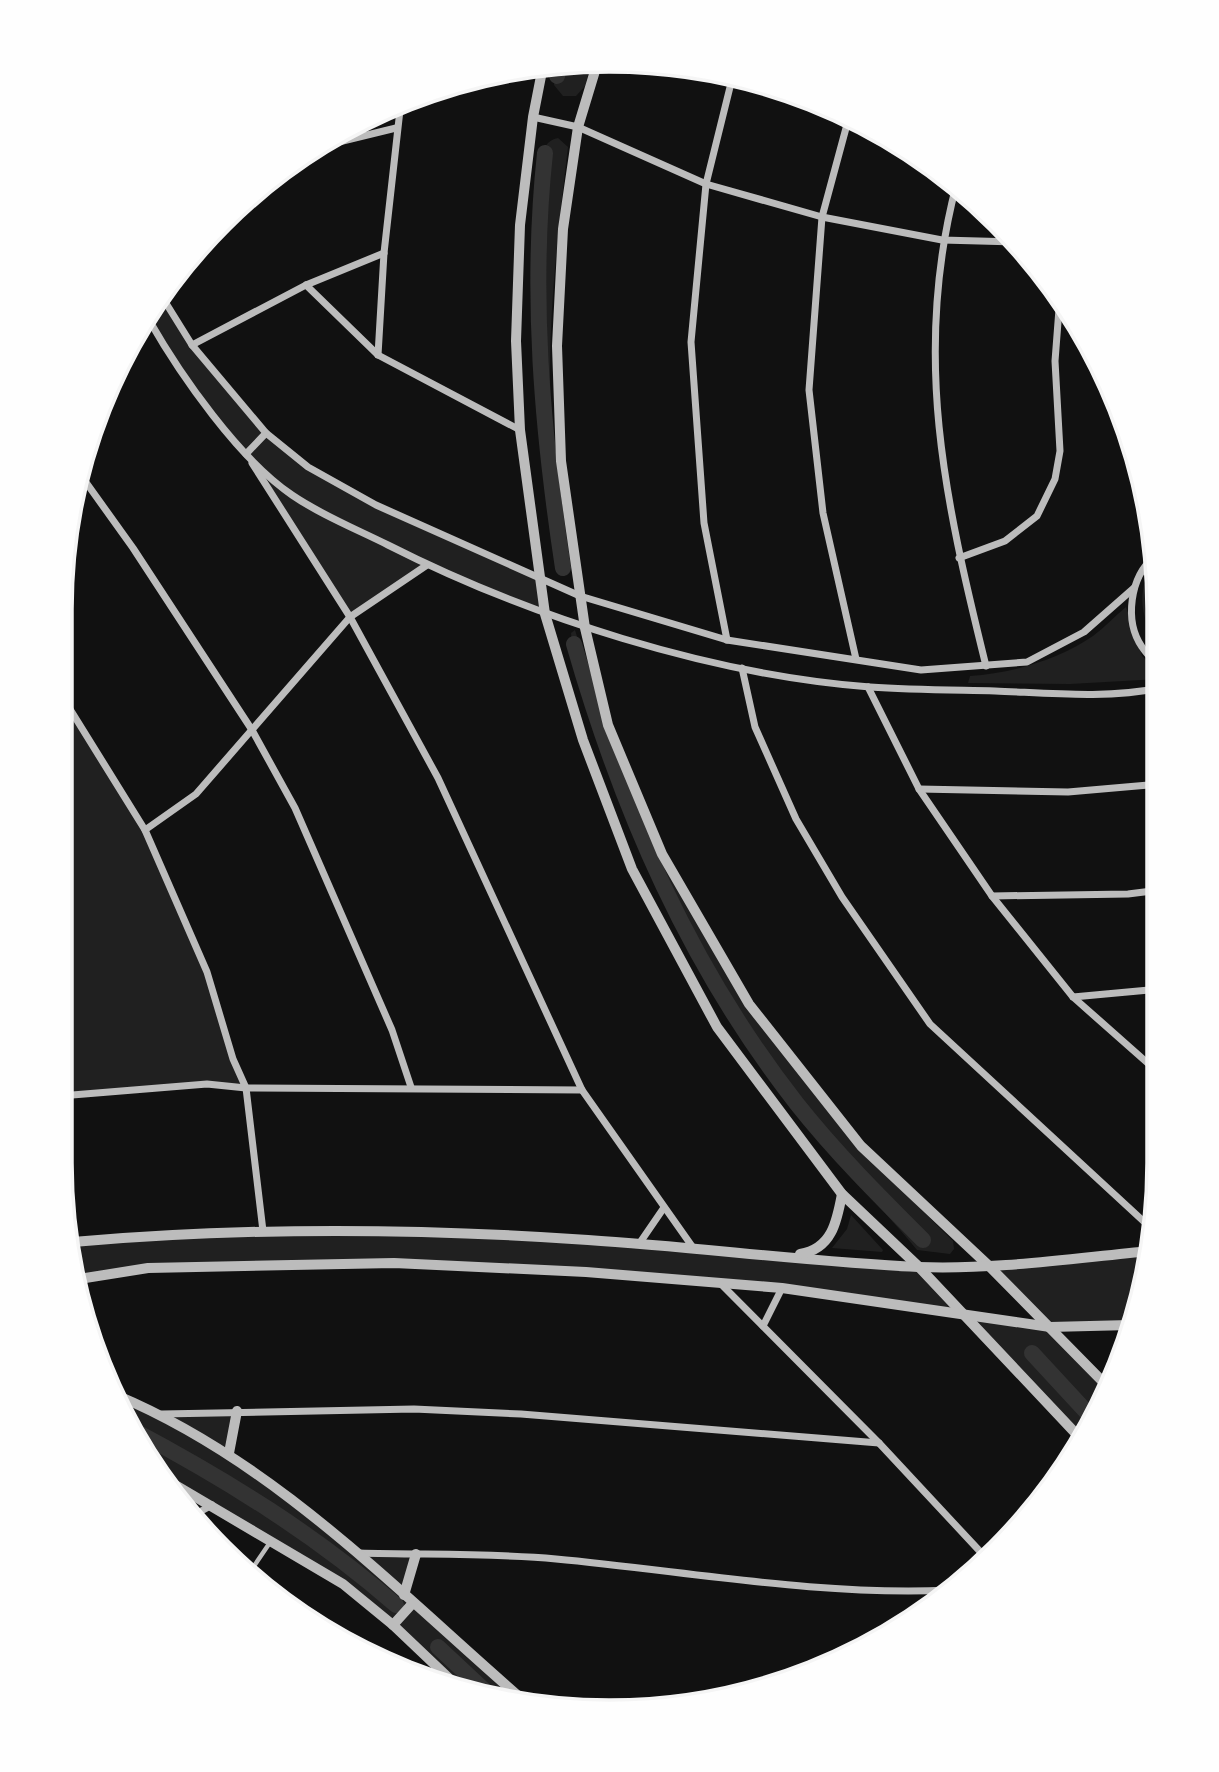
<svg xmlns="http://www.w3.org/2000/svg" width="1219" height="1772" font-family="'DM Sans',sans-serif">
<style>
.green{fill:#202020}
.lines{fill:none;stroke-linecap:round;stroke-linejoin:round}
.canal{stroke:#333;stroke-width:16}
.service{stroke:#bcbcbc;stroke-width:4.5}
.minor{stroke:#bcbcbc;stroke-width:7}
.tertiary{stroke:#bcbcbc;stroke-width:10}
.rim{fill:none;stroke:#f5f5f5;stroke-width:3.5}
</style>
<rect width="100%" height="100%" fill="#111"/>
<g class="green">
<polygon points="592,61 585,86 576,96 563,96 554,85 556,65"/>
<path d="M558 138 568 147C559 223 550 298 550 375 550 441 562 505 570 570L565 573 559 567C541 443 522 319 537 193 539 176 536 142 558 138Z"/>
<path d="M164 300C190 343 230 400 267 434 342 503 447 538 538 579L545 614 427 565 350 617 246 454 172 360 149 320Z"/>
<path d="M1155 564 1159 649C1143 623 1133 590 1155 564Z"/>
<path d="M1126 607 1142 656 1159 671V679L1070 684 968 683 970 676C1012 673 1058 660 1093 636 1105 627 1115 616 1126 607Z"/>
<path d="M575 630 603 723 719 962 860 1149 953 1241 954 1249 950 1254 917 1250C874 1197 821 1149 780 1094 707 995 651 881 610 765 595 722 574 678 571 633Z"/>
<polygon points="60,693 145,830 207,972 246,1088 207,1084 60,1096"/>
<polygon points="851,1215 883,1250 882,1252 832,1248 847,1229"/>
<polygon points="395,1230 919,1267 959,1312 1048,1327 989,1266 1151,1251 1149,1269 1130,1325 1051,1327 1109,1388 1103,1406 1080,1438 959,1312 782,1288 394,1263 148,1268 79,1279 73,1242"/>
<polygon points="116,1395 162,1414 237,1411 230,1454 359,1553 416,1554 404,1595 523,1700 454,1683 343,1584 160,1476 152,1468"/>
</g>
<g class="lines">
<g class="canal">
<polyline points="557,76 560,64"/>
<path d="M545 153C530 293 542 429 563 568"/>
<path d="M574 644C622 811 689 966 797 1104 835 1152 879 1196 923 1240"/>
<polyline points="1032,1353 1093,1419"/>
<path d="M133 1430C227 1480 316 1535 396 1605"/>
<polyline points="438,1647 484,1690"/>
</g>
<polyline class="service" points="250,1572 271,1541"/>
<g class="minor">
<polyline points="533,117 578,127 706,184 822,217 942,240 1016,242"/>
<polyline points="849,117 822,217 809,390 823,513 856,659"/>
<polyline points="310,149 396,128"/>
<path d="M956 186C912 355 945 500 986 666"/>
<polyline points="306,285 378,355 520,430"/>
<polyline points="164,300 192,345 266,433 308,467 376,505 580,596 727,640 921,670 1027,662 1084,632 1134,588"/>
<path d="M149 320C181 376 239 459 292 495 321 515 356 529 388 545 530 617 711 675 870 687 912 690 954 690 995 691 1048 693 1107 699 1160 688"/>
<polyline points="192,345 306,285 384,253"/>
<polyline points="378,355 384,253 401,101"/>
<polyline points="246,454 266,433"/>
<polyline points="252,463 350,617 438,778 582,1090 694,1249"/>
<polyline points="80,474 133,548 252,730 295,808 392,1030 411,1087"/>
<path d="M1154 557C1130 577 1124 621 1142 647 1147 655 1154 661 1160 668"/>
<polyline points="959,558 1005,541 1037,516 1055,479 1060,451 1055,361 1060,296"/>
<polyline points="727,640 704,523 691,342 706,184 733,75"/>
<polyline points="742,668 755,727 796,819 842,897 930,1024 1153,1230"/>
<polyline points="868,687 919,789 992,896 1073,997 1160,1074"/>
<polyline points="60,693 145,830 207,972 233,1059 246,1088 263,1231"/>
<polyline points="919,789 1068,792 1160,784"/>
<polyline points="145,830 196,794 350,617 427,565"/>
<polyline points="992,896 1128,894 1160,890"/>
<polyline points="1073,997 1160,989"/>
<polyline points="60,1096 207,1084 246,1088 582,1090"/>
<polyline points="639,1244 663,1209"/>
<polyline points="720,1283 879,1443 988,1560"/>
<polyline points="763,1326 782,1288"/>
<polyline points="162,1414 414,1409 521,1414 879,1443"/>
<polyline points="196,1514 212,1505"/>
<path d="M359 1553C425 1555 491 1553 556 1559 686 1571 817 1596 949 1590"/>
<polyline points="559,1708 589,1710"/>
</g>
<g class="tertiary">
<polyline points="598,61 578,127 563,229 557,346 561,461 585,628 608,725 662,854 749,1004 861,1146 989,1266 1109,1388"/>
<polyline points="543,66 533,117 520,225 516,341 520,430 545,614 583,740 632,869 717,1027 842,1194 919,1267 1080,1438"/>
<path d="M73 1242C244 1227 416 1228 588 1240 698 1247 808 1262 918 1267 996 1270 1074 1258 1151 1251"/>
<path d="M800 1254C832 1249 837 1221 842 1194"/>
<polyline points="79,1279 148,1268 394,1263 586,1272 782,1288 1050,1327 1130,1325"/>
<path d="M116 1395C274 1461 395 1589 523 1700"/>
<polyline points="229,1453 237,1411"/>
<polyline points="160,1476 343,1584 393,1625 454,1683"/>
<polyline points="404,1595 416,1554"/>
<polyline points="393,1625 412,1604"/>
</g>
</g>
<path d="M0 0H1219V1772H0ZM609 72H610A537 537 0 0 1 1147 609V1163A537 537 0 0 1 610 1700H609A537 537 0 0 1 72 1163V609A537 537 0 0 1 609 72Z" fill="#fefefe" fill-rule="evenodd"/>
<path class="rim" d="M609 72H610A537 537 0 0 1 1147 609V1163A537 537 0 0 1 610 1700H609A537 537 0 0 1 72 1163V609A537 537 0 0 1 609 72Z"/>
</svg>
